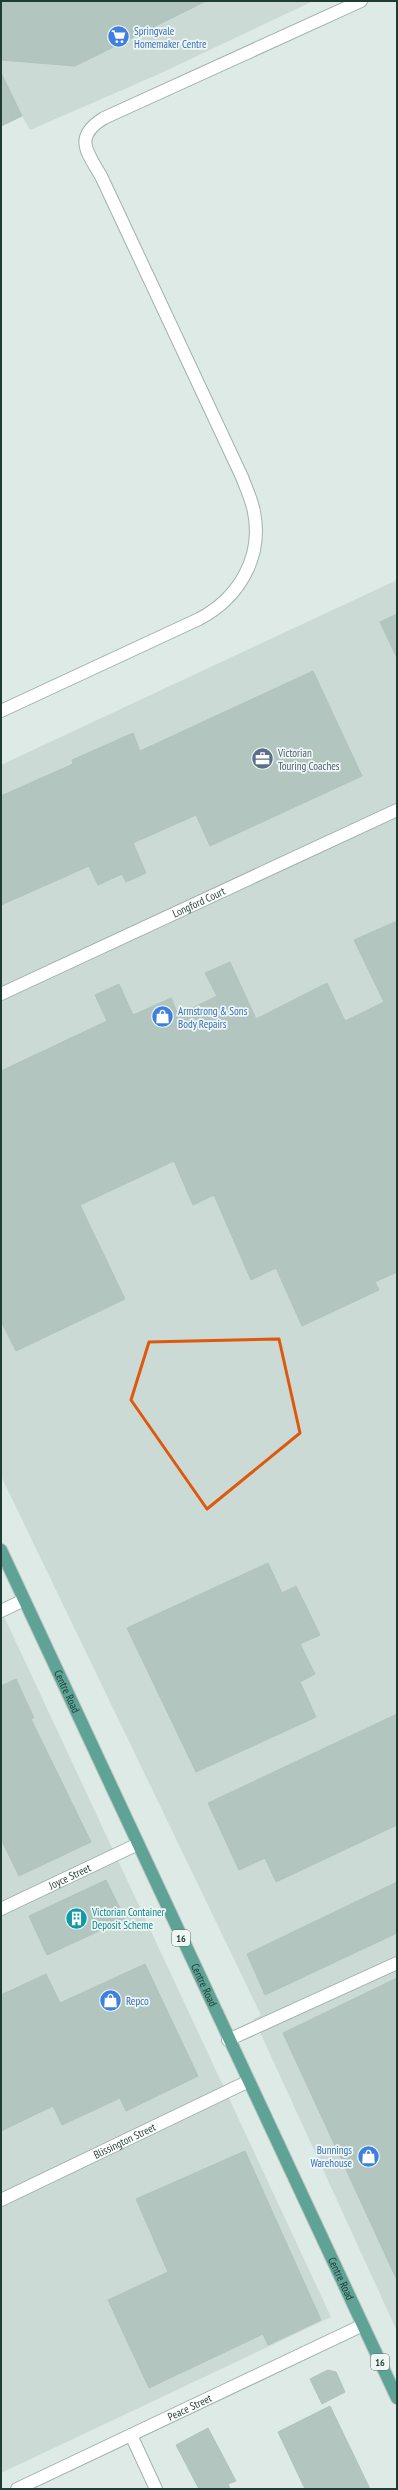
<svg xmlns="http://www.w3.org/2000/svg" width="398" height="2490" font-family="'PT Sans Narrow',sans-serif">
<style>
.built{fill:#cbdad4}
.building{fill:#b2c5be;stroke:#afc4bd}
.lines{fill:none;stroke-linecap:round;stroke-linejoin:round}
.minor-casing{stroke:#a0b2ac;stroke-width:14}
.major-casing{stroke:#bcc4c2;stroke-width:14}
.minor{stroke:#fff;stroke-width:12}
.major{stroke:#5ea395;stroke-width:12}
.marked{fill:none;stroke:#de580e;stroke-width:3;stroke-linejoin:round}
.labels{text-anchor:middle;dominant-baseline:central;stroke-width:3.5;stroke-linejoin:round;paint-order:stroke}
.shield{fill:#eef7f3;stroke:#5c736d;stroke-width:1}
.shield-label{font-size:10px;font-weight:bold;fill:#1e3b34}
.shop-label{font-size:11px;fill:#366cbe;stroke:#eef7f3;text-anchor:start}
.service-label{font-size:11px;fill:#4e5e75;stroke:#eef7f3;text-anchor:start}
.street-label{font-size:11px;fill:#1e3b34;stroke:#eef7f3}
.culture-label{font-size:11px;fill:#0d838f;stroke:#eef7f3;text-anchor:start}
</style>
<rect width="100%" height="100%" fill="#ddeae5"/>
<g class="built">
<polygon points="1,1 313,1 159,74 30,130 22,116 1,126"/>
<polygon points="397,580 397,2331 254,2019 261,2015 1,1476 1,765"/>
<polygon points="1,1610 331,2317 1,2473"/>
</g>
<g class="building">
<polygon points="1,1 206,1 75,66 1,60"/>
<polygon points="1,73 22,116 1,126"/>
<polygon points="397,614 397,658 380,622"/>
<polygon points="313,671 362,776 210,846 196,815 133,843 146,873 126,882 122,874 98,885 89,866 1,905 1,796 73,764 72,760 133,733 140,751"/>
<polygon points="397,921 397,1272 375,1282 379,1290 302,1326 276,1268 251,1280 214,1195 193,1205 174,1161 80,1205 125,1299 16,1351 1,1321 1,1071 107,1021 95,995 119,984 133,1015 171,998 178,1015 217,996 205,973 230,962 256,1019 327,983 345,1021 384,1002 354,940"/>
<polygon points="268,1563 282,1593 296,1586 320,1635 300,1644 315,1674 300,1682 316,1717 196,1772 127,1628"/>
<polygon points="16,1679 34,1718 31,1719 91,1842 19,1876 1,1839 1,1686"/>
<polygon points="397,1714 397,1825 276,1882 265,1858 239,1870 208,1803"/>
<polygon points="106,1880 125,1919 47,1955 29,1916"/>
<polygon points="397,1882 397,1933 265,1995 247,1954"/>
<polygon points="145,1964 198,2076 126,2111 120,2098 62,2125 53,2106 1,2131 1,1995 46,1974 60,2003"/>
<polygon points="397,1978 397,2280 283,2033"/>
<polygon points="245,2151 321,2320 268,2345 263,2334 149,2388 108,2300 168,2272 136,2199"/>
<polygon points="328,2370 336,2372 345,2392 322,2404 310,2379"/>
<polygon points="330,2406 370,2489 305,2489 278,2432"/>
<polygon points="208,2428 236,2481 228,2484 230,2489 199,2489 176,2445"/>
</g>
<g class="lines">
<defs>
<g id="minor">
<path d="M1 711 199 619C239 598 263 557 254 512 252 500 246 488 242 477L101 176C87 152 73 137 104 118L361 1"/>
<path id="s1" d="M1 994 397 810"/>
<polyline points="1,1611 24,1600"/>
<path id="s2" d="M1 1909 138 1844"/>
<polyline points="228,2040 397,1963"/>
<path id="s3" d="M1 2200 249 2081"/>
<polyline points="131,2435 156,2489"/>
<path id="s4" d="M17 2489 363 2325"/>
</g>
<g id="major">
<path id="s5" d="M1 1550 397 2398"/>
</g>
</defs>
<use href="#minor" class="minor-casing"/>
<use href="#major" class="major-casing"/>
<use href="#minor" class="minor"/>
<use href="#major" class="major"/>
</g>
<path class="marked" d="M279 1339 300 1433 207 1509 131 1400 149 1342Z"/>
<defs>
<symbol id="supermarket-disc" viewBox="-11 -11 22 22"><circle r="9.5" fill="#3f7fe0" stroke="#eef7f3"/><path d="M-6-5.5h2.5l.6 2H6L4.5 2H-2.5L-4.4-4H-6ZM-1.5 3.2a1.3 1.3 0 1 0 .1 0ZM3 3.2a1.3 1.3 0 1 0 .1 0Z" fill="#fff"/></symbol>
<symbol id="office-disc" viewBox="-11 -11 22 22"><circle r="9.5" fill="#5c6f8a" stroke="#eef7f3"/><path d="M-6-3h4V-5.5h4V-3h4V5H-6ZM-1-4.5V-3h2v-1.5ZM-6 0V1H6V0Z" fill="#fff"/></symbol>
<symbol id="shop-disc" viewBox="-11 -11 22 22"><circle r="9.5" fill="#3f7fe0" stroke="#eef7f3"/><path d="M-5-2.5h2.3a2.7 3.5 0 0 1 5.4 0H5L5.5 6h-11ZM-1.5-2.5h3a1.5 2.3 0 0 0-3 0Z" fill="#fff"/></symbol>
<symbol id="building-disc" viewBox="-11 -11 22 22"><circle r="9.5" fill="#0f9aa8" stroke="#eef7f3"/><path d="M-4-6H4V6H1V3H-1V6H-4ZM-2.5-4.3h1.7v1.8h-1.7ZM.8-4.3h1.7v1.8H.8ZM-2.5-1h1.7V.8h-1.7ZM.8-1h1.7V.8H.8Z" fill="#fff"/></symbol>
</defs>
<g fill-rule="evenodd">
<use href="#supermarket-disc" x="106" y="24" width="25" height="25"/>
<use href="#office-disc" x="250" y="746" width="25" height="25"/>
<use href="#shop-disc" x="150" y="1004" width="25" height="25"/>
<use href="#building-disc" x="64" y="1906" width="25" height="25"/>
<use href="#shop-disc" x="98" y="1988" width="25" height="25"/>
<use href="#shop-disc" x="356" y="2144" width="25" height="25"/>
</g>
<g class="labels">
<g class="shield">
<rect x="172" y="1930" width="18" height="16" rx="3"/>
<rect x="371" y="2354" width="18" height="16" rx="3"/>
</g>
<g class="shield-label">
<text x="181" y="1938">16</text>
<text x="380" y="2362">16</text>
</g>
<g class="shop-label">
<text x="134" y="31">Springvale<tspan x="134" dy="13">Homemaker Centre</tspan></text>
<text x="178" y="1011">Armstrong &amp; Sons<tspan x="178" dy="13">Body Repairs</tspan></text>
<text x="126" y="2001">Repco</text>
<text x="352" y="2150" text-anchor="end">Bunnings<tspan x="352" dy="13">Warehouse</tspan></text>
</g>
<g class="service-label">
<text x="278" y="753">Victorian<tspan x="278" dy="13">Touring Coaches</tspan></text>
</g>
<g class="street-label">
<text stroke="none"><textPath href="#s1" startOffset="218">Longford Court</textPath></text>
<text stroke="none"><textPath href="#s5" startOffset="156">Centre Road</textPath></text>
<text stroke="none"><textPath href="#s2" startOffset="76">Joyce Street</textPath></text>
<text stroke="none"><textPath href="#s5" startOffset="480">Centre Road</textPath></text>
<text stroke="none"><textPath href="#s3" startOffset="137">Blissington Street</textPath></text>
<text stroke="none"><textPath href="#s5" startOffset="804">Centre Road</textPath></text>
<text stroke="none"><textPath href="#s4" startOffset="191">Peace Street</textPath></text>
</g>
<g class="culture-label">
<text x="92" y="1912">Victorian Container<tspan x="92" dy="13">Deposit Scheme</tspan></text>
</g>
</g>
<rect width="398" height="2490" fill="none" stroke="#1e3b34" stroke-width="4"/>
</svg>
